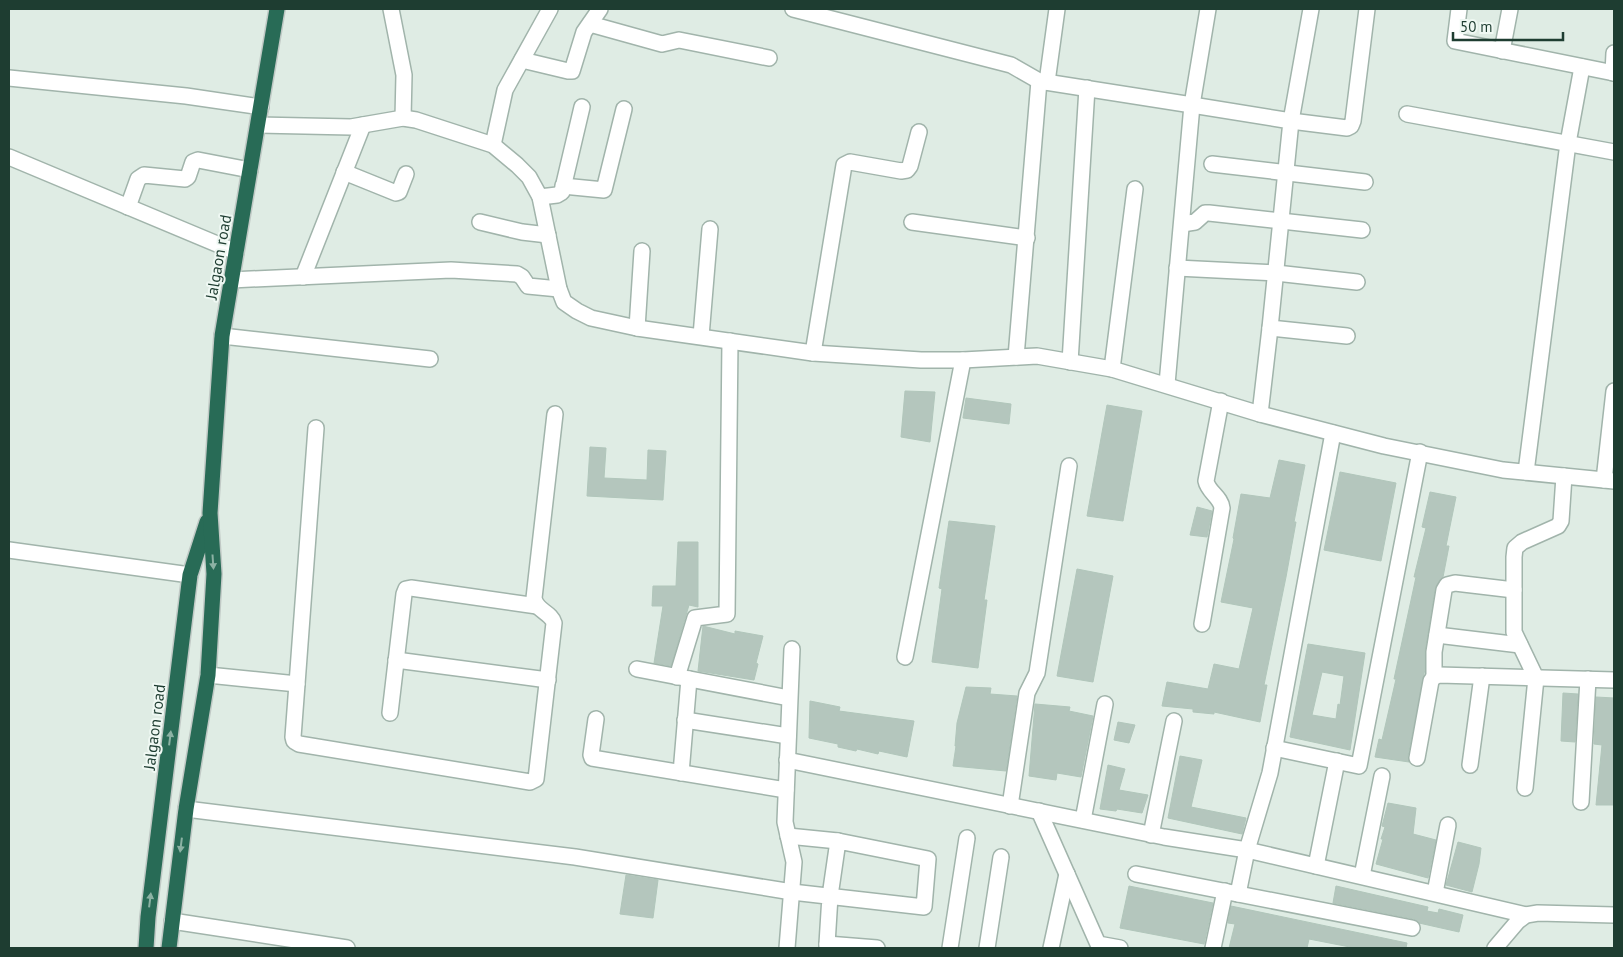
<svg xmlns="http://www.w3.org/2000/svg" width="1623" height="957" font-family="'PT Sans',sans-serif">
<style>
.building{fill:#b4c6bd;stroke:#b1c6bb;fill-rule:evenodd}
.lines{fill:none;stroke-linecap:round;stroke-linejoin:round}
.minor-casing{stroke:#a1b4ab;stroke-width:18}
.highway-casing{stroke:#c0c9c5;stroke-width:18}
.minor{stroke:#fff;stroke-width:15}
.highway{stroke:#286b56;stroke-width:15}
.oneway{fill:#8cb2a4}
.labels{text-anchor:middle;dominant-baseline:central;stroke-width:4;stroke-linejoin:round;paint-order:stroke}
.street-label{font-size:16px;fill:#1e3d31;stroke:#eff8f3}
</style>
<rect width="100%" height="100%" fill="#dfece4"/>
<g class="building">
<polygon points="905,391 935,392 930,442 901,437"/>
<polygon points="966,398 1011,404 1009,424 963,418"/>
<polygon points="1107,405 1142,411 1123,521 1087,516"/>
<polygon points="590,447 606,448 604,478 647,480 648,450 666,451 663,500 587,496"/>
<polygon points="1279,460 1305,465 1294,522 1296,522 1286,577 1264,685 1267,685 1260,722 1214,712 1214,714 1193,712 1193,709 1162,706 1167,682 1208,689 1214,664 1239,669 1253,608 1221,602 1234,539 1233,538 1241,494 1270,498"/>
<polygon points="1340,472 1396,483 1381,561 1324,550"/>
<polygon points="1430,492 1456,497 1446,546 1449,546 1443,577 1435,589 1425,651 1425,669 1408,756 1409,762 1375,757 1379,739 1382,740 1396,679 1394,679 1416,577 1414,577 1426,528 1422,527"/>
<polygon points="1197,507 1212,511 1207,537 1190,535"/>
<polygon points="949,521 995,526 984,600 987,600 978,668 932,662 942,589 939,588"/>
<polygon points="678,542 698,542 698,607 689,605 671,666 654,663 663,606 652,606 653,586 676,586"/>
<polygon points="1077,569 1113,576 1093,682 1057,676"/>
<polygon points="703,626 735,634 735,631 763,636 756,663 758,664 754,680 698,671"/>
<path d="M1308 644 1365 653 1350 750 1290 737ZM1322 672 1344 676 1340 705 1338 704 1336 719 1312 715Z"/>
<polygon points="966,687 991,688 990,694 1017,696 1006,771 953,766 956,746 955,746 957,723"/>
<polygon points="1563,693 1578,694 1575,742 1561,741"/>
<polygon points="1596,697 1614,698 1614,805 1596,805 1602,745 1594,744"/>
<polygon points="810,701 840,707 839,711 914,721 907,757 879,751 878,754 857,749 856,751 838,747 838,744 809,738"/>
<polygon points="1035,704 1070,707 1069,711 1093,716 1081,777 1057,773 1056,780 1029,776"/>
<polygon points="1118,722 1135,725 1129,743 1114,740"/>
<polygon points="1180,756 1202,760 1191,807 1246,818 1242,834 1168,818"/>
<polygon points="1108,765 1125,769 1119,790 1148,795 1142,813 1117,809 1116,811 1100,809"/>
<polygon points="1388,803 1416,808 1413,834 1436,840 1428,878 1376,864 1383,839 1381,839 1385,827 1382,826"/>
<polygon points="1458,842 1481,848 1479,864 1472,892 1446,885"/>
<polygon points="626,875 658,880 653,918 620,914"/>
<polygon points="1129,886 1213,903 1204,944 1120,928"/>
<polygon points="1336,886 1428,907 1427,911 1438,913 1439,909 1463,915 1459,932 1419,923 1414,919 1333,903"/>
<polygon points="1231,906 1407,943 1406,948 1355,948 1309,939 1307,948 1229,948 1235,924 1228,923"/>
</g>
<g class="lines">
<defs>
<g id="minor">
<polyline points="391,9 404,75 403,118"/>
<polyline points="793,9 1011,65 1039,81 1192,105 1167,384"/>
<polyline points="1208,9 1192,105 1291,121 1270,328 1260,414"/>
<polyline points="1311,9 1291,121 1347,128 1351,126 1353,121 1367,9"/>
<polyline points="1459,9 1455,41 1614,73"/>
<polyline points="590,24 662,44 679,40 769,58"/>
<polyline points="1502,51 1510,9"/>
<polyline points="522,60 568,71 572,71 584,32 600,9"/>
<polyline points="1613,73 1614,53"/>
<polyline points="9,78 186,96 261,107"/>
<polyline points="1047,82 1057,9"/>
<polyline points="1407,114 1614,152"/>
<polyline points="258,125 351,127 403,118 416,120 493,145 517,165 529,177 540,197 559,289 564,302 577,311 591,318 637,328 813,353 921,360 963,360 1037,356 1112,369 1260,414 1384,446 1503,470 1614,481"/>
<polyline points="493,145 505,90 550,9"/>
<polyline points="9,157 236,252"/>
<polyline points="1212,164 1365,182"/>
<polyline points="344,172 396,193 399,192 406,174"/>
<polyline points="563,186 604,190 624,109"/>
<polyline points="540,197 557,195 562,192 582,107"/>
<polyline points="128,207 138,179 144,175 185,179 188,177 193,162 198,160 250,170"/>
<polyline points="480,222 522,232 548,235"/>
<polyline points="912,222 1027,238"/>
<polyline points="1182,224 1195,222 1205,213 1209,213 1362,230"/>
<polyline points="1177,268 1276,273 1357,282"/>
<polyline points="303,277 363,125"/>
<polyline points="231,280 451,270 517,274 522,277 528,286 559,289"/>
<polyline points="637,328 642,251"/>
<polyline points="1270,328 1347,336"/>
<polyline points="222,336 430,359"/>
<polyline points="701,336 710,229"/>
<polyline points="813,353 844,165 850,162 901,171 907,170 910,166 919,132"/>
<polyline points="1016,357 1039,81"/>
<polyline points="1070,362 1087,88"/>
<polyline points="1112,369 1135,189"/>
<polyline points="1526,472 1568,143 1582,67"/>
<polyline points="1604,480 1614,391"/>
<polyline points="9,550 190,575"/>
<path d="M1202 624 1222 508C1221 497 1208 492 1206 481L1221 401"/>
<polyline points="1437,635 1520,645"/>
<polyline points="905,657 963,360"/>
<polyline points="396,660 548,680"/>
<polyline points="637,669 789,698"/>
<polyline points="208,675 297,684 316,428"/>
<polyline points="677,677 695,618 727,614 730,341"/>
<polyline points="1434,677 1434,652 1444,590 1447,585 1455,583 1514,590"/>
<path d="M297 684 293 737 294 741 299 744 530 782 536 779 554 623C551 612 536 611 534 598L555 414"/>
<polyline points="390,713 404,594 406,589 411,588 537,606"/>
<polyline points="596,719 591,755 592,758 786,790"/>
<polyline points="685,720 788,736"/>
<polyline points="1274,748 1359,766 1420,452"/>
<polyline points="1417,758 1431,681 1434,677 1439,675 1614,680"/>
<polyline points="787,760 1164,837 1247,850 1526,915"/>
<polyline points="1470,765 1482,676"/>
<polyline points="681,773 689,679"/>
<polyline points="1525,788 1536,678 1514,632 1514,557 1515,548 1522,542 1558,526 1561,521 1564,476"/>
<polyline points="1581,802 1588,679"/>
<polyline points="1010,806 1027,693 1037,673 1069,466"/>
<polyline points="186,809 575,857 792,892 924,907 928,859 838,841 830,896 827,944"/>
<polyline points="1039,811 1098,944 1120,948"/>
<polyline points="1083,820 1105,704"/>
<polyline points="1151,835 1174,721"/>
<polyline points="788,836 838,841"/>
<polyline points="1316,866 1337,761"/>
<polyline points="1136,874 1412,928"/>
<polyline points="1362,876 1382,776"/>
<polyline points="1435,893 1448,825"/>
<polyline points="1238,894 1247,850 1270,773 1333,433"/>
<polyline points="172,921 347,948"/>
<polyline points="787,948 794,862 785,822 792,649"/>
<polyline points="827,948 827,944 877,948"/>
<polyline points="950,948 967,838"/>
<polyline points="987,948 1001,857"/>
<polyline points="1051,948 1067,874"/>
<polyline points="1213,948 1225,891"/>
<polyline points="1495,948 1518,921 1526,915 1538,913 1614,915"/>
</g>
<g id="highway">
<polyline points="146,948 148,917 190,575 207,522"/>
<polyline points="169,948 186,809 208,675 214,574 210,513 222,336 277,9"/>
</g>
</defs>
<use href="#minor" class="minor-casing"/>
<use href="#highway" class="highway-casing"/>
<use href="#minor" class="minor"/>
<use href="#highway" class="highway"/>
</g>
<defs><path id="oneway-solid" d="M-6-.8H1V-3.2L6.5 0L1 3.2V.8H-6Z" transform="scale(1.25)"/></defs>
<g class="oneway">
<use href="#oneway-solid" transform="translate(213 562) rotate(86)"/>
<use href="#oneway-solid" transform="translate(170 738) rotate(-83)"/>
<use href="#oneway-solid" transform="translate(181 845) rotate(97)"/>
<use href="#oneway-solid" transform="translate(150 900) rotate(-83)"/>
</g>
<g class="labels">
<g class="street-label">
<text transform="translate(218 257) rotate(-80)">Jalgaon road</text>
<text transform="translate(154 727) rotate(-83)">Jalgaon road</text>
</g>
</g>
<rect width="1623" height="957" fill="none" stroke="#1e3d31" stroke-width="20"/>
<path d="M1453 32v8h110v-8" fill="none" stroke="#1e3d31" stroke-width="2.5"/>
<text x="1460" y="32" font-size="15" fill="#1e3d31" stroke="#eff8f3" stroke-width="4" paint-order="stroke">50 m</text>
</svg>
